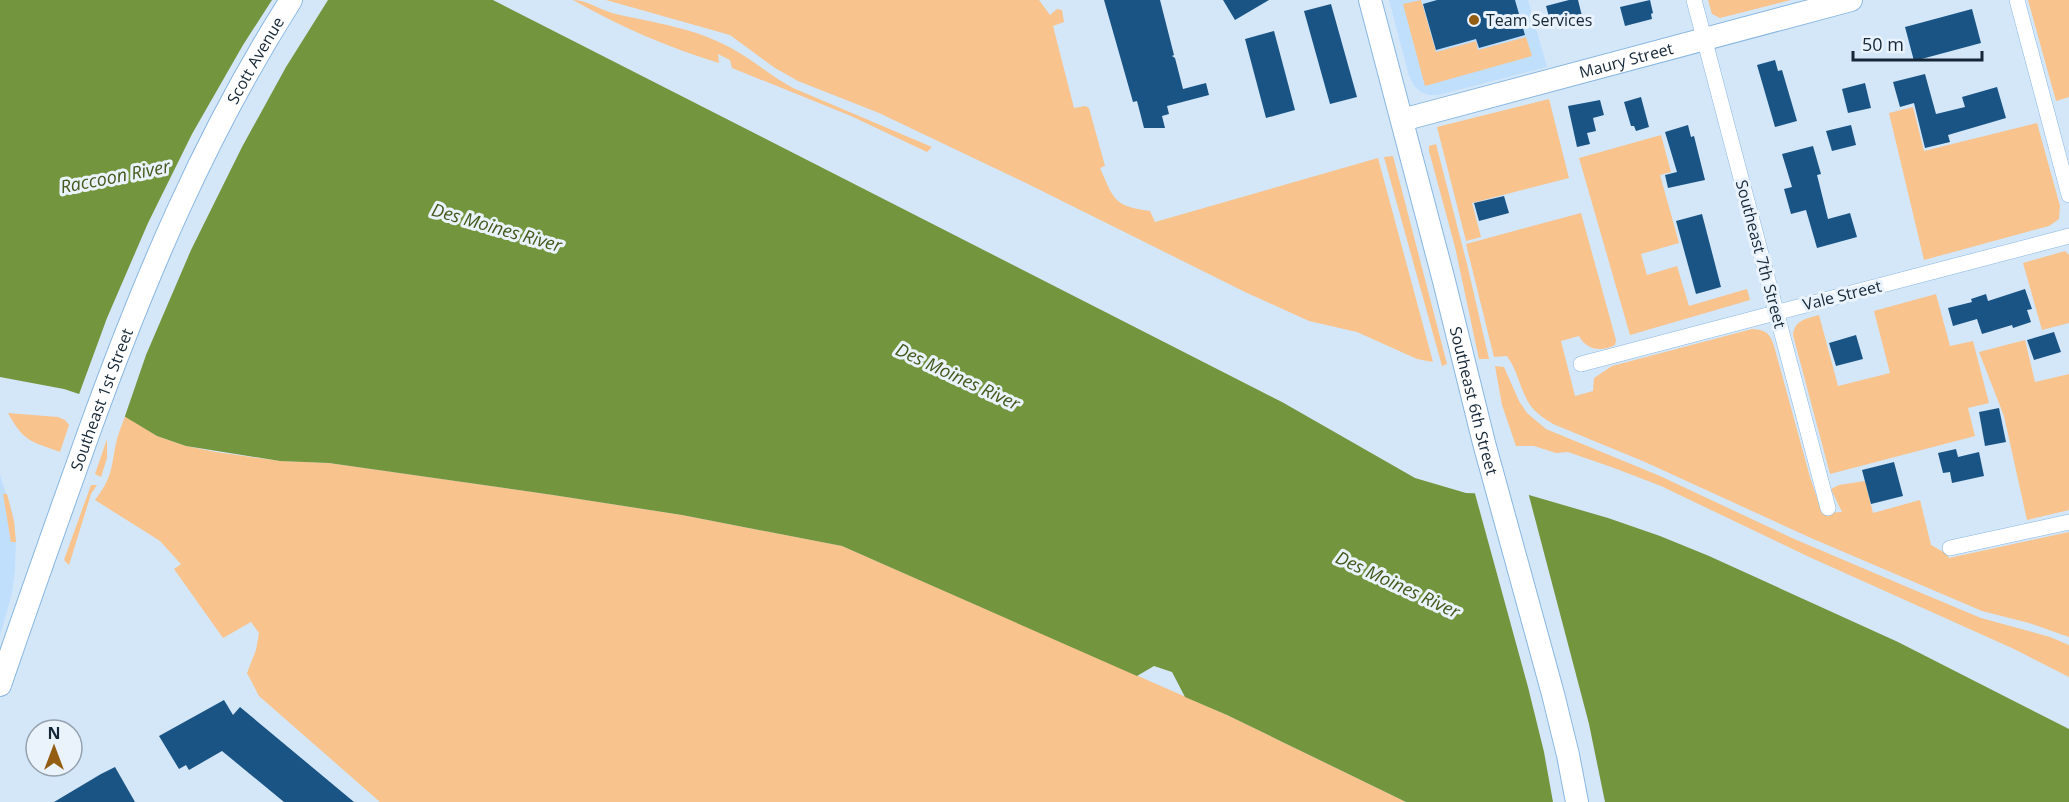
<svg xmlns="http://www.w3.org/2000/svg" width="2069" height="802" font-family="'Open Sans',sans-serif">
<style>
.built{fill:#c0dffd}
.green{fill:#f8c38c}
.water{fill:#73953d}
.pier{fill:#d4e7f9}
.building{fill:#195484}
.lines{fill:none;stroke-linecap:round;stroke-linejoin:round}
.street-casing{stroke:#88b6e1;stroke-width:16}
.secondary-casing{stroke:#88b6e1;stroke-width:24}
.street{stroke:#fff;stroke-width:15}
.secondary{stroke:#fff;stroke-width:22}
.poi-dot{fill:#935d14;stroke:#eaf3fc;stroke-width:2}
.labels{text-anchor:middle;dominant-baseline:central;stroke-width:6;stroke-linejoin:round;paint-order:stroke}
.poi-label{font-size:16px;fill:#152737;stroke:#eaf3fc;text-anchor:start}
.street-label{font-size:16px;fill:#152737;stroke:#eaf3fc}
.water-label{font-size:18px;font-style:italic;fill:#42591b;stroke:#eaf3fc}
</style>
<rect width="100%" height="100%" fill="#d4e7f9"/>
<g class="built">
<polygon points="1389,0 1528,0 1547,67 1438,95 1429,95 1421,92 1414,86 1409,76"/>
<polygon points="0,475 12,511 16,542 15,570 12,593 0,636"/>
</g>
<g class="green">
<path d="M573 0C588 0 601 11 616 14 655 23 695 28 731 48 753 60 771 76 793 88L932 147 927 152 851 116 732 68 730 60 718 54 719 63C669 48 619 26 573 0Z"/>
<path d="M606 0H1039L1050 15 1057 9 1062 10 1064 22 1053 26 1074 108 1085 106 1089 108 1105 166 1100 168C1114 200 1114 206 1150 211L1155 222 1378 158 1433 362 1417 359 1357 332 1309 321 1245 292 1030 185 879 113 798 81 775 68 730 35Z"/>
<polygon points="1421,0 1436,52 1476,41 1478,50 1526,37 1532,56 1425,86 1403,4"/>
<polygon points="1708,0 1791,0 1720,18 1712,14"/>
<polygon points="2028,0 2069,0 2069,97 2056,101"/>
<polygon points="1549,99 1569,178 1472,203 1481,237 1466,241 1437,127"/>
<polygon points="1913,107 1924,151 2037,123 2060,206 2059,219 2049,226 1924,260 1889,113"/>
<polygon points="1661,135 1671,172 1660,175 1679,243 1641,254 1647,275 1677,266 1689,306 1747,289 1750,300 1630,335 1579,158"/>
<polygon points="1436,144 1467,264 1489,359 1479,359 1455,247 1429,151 1429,146"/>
<polygon points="1393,156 1447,364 1442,366 1384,157"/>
<path d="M1581 213 1616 340 1615 345C1602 352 1586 350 1579 336L1561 341 1575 396 1593 391 1594 378 1612 366 1752 329C1766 330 1770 333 1774 346L1810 477 1822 513 1842 512 1831 489 1839 485 1865 481 1873 513 1920 500 1931 545 1947 554 1949 558 2069 532V637L2029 623 1982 611 1811 538 1645 462 1553 424C1545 419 1536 413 1530 405 1520 390 1518 371 1507 356L1494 357 1466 244Z"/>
<polygon points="2065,251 2069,255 2069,323 2042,330 2023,263"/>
<path d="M1936 294 1950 346 1973 341 1989 403 1968 408 1975 436 1830 474 1793 335C1795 320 1805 319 1819 315L1838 386 1890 373 1874 311Z"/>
<polygon points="2025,340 2035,382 2069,374 2069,510 2027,520 2004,416 1979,352"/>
<polygon points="1495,366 1504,367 1519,401 1527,413 1546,429 1660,476 1792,538 1926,595 1981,618 2050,637 2069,645 2069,677 2014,649 1807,556 1661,486 1614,468 1568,452 1556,453 1534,446 1516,446 1502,405"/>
<path d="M8 413 58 417 65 420 69 425 60 452C30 441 24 442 8 413Z"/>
<path d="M125 416 157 436 186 446 216 452 280 461 329 463 553 495 682 515 842 546 1227 715 1406 802H380L259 696 247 673 256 650 259 633 251 622 223 638 174 569 181 564 160 541 95 500C112 478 111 469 116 443 118 434 122 425 125 416Z"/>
<polygon points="107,439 107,458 101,477 95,474"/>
<polygon points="91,485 97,485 91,494 69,565 64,560"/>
<polygon points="3,494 7,494 14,521 16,542 11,542"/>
</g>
<polygon class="water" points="0,0 493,0 1282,402 1415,478 1466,493 1529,495 1608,518 1660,536 1709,556 1898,642 2069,729 2069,802 1406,802 1227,715 1185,697 1172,672 1154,666 1137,676 842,546 682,515 553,495 329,463 280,461 186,446 157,436 104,404 79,394 64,389 0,377"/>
<g class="pier">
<polygon points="272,0 328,0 286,67 242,147 191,250 146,355 124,419 103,407 78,397 107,318 148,223 192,134 243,45"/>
<polygon points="1474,490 1528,492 1589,724 1605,802 1553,802 1544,752 1528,687"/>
</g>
<g class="building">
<polygon points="1104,0 1160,0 1174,55 1172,56 1175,58 1183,89 1206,83 1209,95 1167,106 1169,114 1162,116 1165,128 1144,128 1137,101 1133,102"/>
<polygon points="1223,0 1269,0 1235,20"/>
<polygon points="1437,0 1515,0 1525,35 1479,48 1476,39 1436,50 1423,4"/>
<polygon points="1569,0 1578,0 1582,16 1551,24 1546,6"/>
<polygon points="1650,0 1653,13 1651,14 1652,19 1625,26 1620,7"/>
<polygon points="1331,4 1357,97 1330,104 1304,11"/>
<polygon points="1972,9 1981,43 1914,61 1905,27"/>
<polygon points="1274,31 1295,110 1266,118 1245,39"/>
<polygon points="1775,60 1778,71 1782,70 1797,121 1775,127 1757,65"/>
<polygon points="1925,74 1936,114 1965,107 1962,97 1997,87 2006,118 1948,135 1950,142 1925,148 1914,103 1900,107 1893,82"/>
<polygon points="1865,83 1871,108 1848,113 1842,89"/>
<polygon points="1641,97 1649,127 1636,131 1634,126 1631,126 1624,102"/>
<polygon points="1600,100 1604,115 1593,118 1596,131 1587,133 1590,144 1577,147 1568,106"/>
<polygon points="1688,125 1691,137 1694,136 1705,180 1668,188 1665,175 1677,172 1665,132"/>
<polygon points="1851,125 1856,145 1832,151 1826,131"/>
<polygon points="1813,146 1821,174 1817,175 1828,219 1850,213 1857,237 1817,248 1806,210 1791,214 1784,189 1792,187 1782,154"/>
<polygon points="1504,196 1509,213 1479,221 1474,203"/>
<polygon points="1702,214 1721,287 1696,294 1676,221"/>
<polygon points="2025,289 2032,309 2027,310 2031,322 2013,328 2012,325 1982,334 1977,319 1953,326 1948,308 1972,302 1971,299 1986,294 1988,301"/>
<polygon points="2054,332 2061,352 2034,360 2027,340"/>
<polygon points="1856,335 1863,359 1836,366 1829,343"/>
<polygon points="1999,408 2006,442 1985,446 1979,412"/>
<polygon points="1956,449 1958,457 1979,452 1984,476 1952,483 1950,472 1943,473 1938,453"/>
<polygon points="1894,462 1903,496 1871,504 1862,470"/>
<polygon points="224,700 233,715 240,707 354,802 284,802 222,751 189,770 186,765 179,769 159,736"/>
<polygon points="115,767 135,802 54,802 101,774"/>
</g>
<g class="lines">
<defs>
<g id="street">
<polyline points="1694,0 1828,508"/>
<polyline points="2017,0 2069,195"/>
<polyline points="1581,364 2069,236"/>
<polyline points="1950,548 2069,522"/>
</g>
<g id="secondary">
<path id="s1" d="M1370 0 1444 281 1484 443 1553 694 1568 755 1577 802"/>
<path id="s2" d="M1402 120 1851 0"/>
<path id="s3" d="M0 685C29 600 59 516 89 432 144 280 204 137 291 0"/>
</g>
</defs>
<use href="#street" class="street-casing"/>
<use href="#secondary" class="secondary-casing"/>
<use href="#street" class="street"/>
<use href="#secondary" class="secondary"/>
</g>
<circle class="poi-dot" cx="1474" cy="20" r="6"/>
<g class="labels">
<g class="poi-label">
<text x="1486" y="20">Team Services</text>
</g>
<g class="street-label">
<text stroke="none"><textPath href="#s3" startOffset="676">Scott Avenue</textPath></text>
<text stroke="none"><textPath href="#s2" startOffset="232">Maury Street</textPath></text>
<text transform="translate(1761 254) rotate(75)">Southeast 7th Street</text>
<text transform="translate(1842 295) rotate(-14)">Vale Street</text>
<text stroke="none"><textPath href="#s3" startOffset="303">Southeast 1st Street</textPath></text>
<text stroke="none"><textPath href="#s1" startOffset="414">Southeast 6th Street</textPath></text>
</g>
<g class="water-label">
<text transform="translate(115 176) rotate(-11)">Raccoon River</text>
<text transform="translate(497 227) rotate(16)">Des Moines River</text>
<text transform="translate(958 376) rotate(25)">Des Moines River</text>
<text transform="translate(1398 584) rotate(25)">Des Moines River</text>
</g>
</g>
<g transform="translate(54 748)"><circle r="28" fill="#eaf3fc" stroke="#95a1ad" stroke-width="1.5"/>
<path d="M0-4.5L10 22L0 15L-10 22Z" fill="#935d14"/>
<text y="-9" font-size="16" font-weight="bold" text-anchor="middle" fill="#152737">N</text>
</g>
<path d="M1853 51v9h129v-9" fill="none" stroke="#152737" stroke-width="3"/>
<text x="1862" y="51" font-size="18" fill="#152737" stroke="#eaf3fc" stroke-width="4.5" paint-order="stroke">50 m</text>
</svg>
